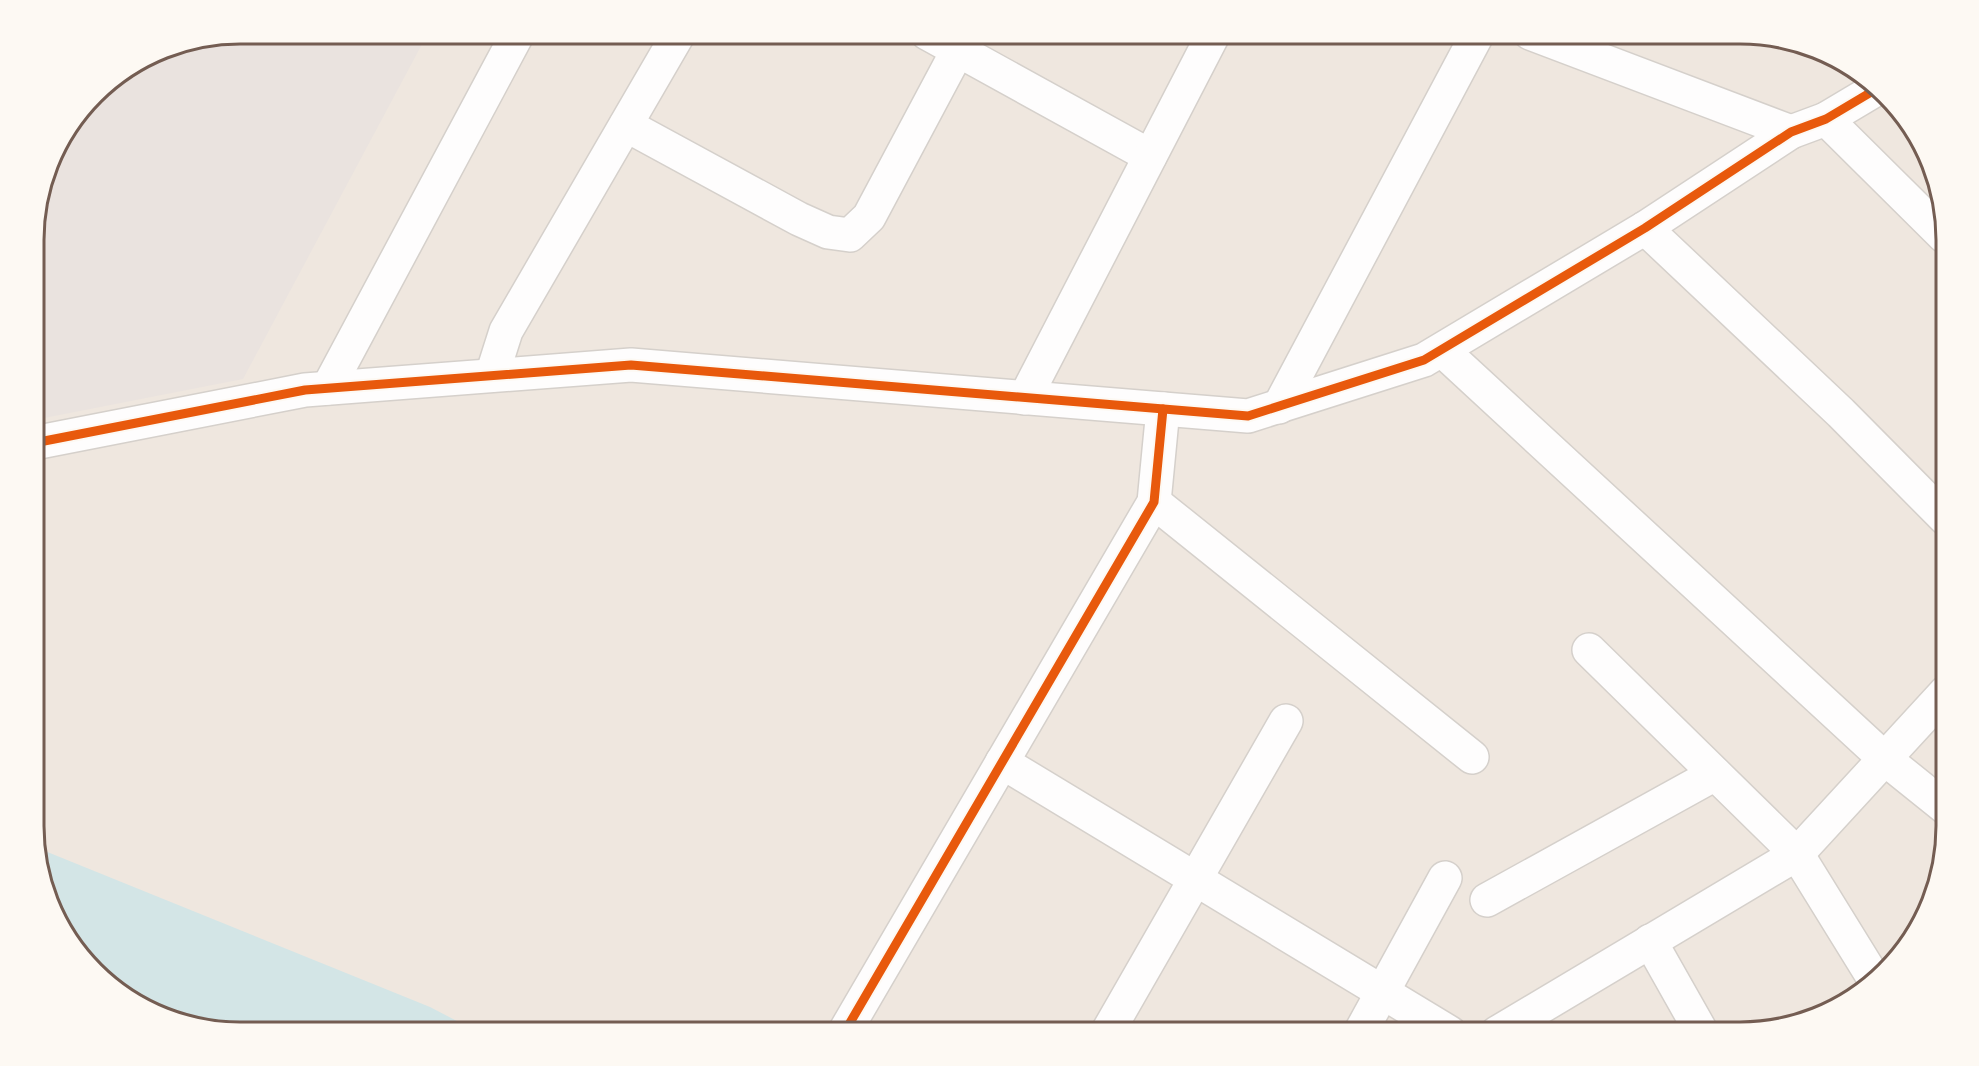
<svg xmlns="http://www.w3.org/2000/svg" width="1979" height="1066" font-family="'Archivo Narrow',sans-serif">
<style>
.residential{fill:#efe7df}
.industrial{fill:#eae3df}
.water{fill:#d3e5e6}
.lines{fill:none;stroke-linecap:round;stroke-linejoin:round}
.street-casing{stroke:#d5d0cb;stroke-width:36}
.street{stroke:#fefdfd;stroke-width:33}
.cycleway-casing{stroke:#fdf9f3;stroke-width:13}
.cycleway{stroke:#e8590c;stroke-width:9}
.rim{fill:none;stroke:#745d52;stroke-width:3}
</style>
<rect width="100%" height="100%" fill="#f8f4f0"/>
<polygon class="residential" points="239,33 1740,33 1831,54 1911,124 1944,213 1946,827 1925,918 1854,998 1753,1033 239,1033 148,1012 68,942 35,854 33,225 54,148 103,84 161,49"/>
<polygon class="industrial" points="239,33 428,33 243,379 34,420 33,225 54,148 103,84 161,49"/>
<polygon class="water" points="35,847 430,1007 480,1033 239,1033 148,1012 68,942 35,854"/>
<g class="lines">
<defs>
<g id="street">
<polyline points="927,33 1150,156"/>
<polyline points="1530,33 1791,132"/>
<polyline points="1826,119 1944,236"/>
<polyline points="626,125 799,219 828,232 850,235 869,217 967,33"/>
<polyline points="1645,228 1841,413 1945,518"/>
<polyline points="1442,350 1885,759 1946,808"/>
<polyline points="492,375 506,331 679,33"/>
<polyline points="328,388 518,33"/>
<polyline points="1025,398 1214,33"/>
<polyline points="1279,407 1478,33"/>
<polyline points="34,443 305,390 631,365 1248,416 1424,360 1645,228 1791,132 1826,119 1873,91"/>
<polyline points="1154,502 1472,757"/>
<polyline points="1589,650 1797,854 1873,977"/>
<polyline points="1002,762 1450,1033"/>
<polyline points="1487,900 1715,774"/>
<polyline points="1650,941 1702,1033"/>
<polyline points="844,1033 1154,502 1163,409"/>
<polyline points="1107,1033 1286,721"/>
<polyline points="1360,1033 1445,878"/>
<polyline points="1497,1033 1797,854 1946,692"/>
</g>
</defs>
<use href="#street" class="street-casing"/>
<use href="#street" class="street"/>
<defs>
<g id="cycleway">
<polyline points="34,443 305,390 631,365 1248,416 1424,360 1645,228 1791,132 1826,119 1873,91"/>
<polyline points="844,1033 1154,502 1163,409"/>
</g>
</defs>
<use href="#cycleway" class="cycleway-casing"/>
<use href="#cycleway" class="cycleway"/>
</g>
<path d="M0 0H1979V1066H0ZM240 44H1740A196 196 0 0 1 1936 240V826A196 196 0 0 1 1740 1022H240A196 196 0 0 1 44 826V240A196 196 0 0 1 240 44Z" fill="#fdf9f3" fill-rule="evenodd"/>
<path class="rim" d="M240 44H1740A196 196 0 0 1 1936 240V826A196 196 0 0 1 1740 1022H240A196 196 0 0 1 44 826V240A196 196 0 0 1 240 44Z"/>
</svg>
